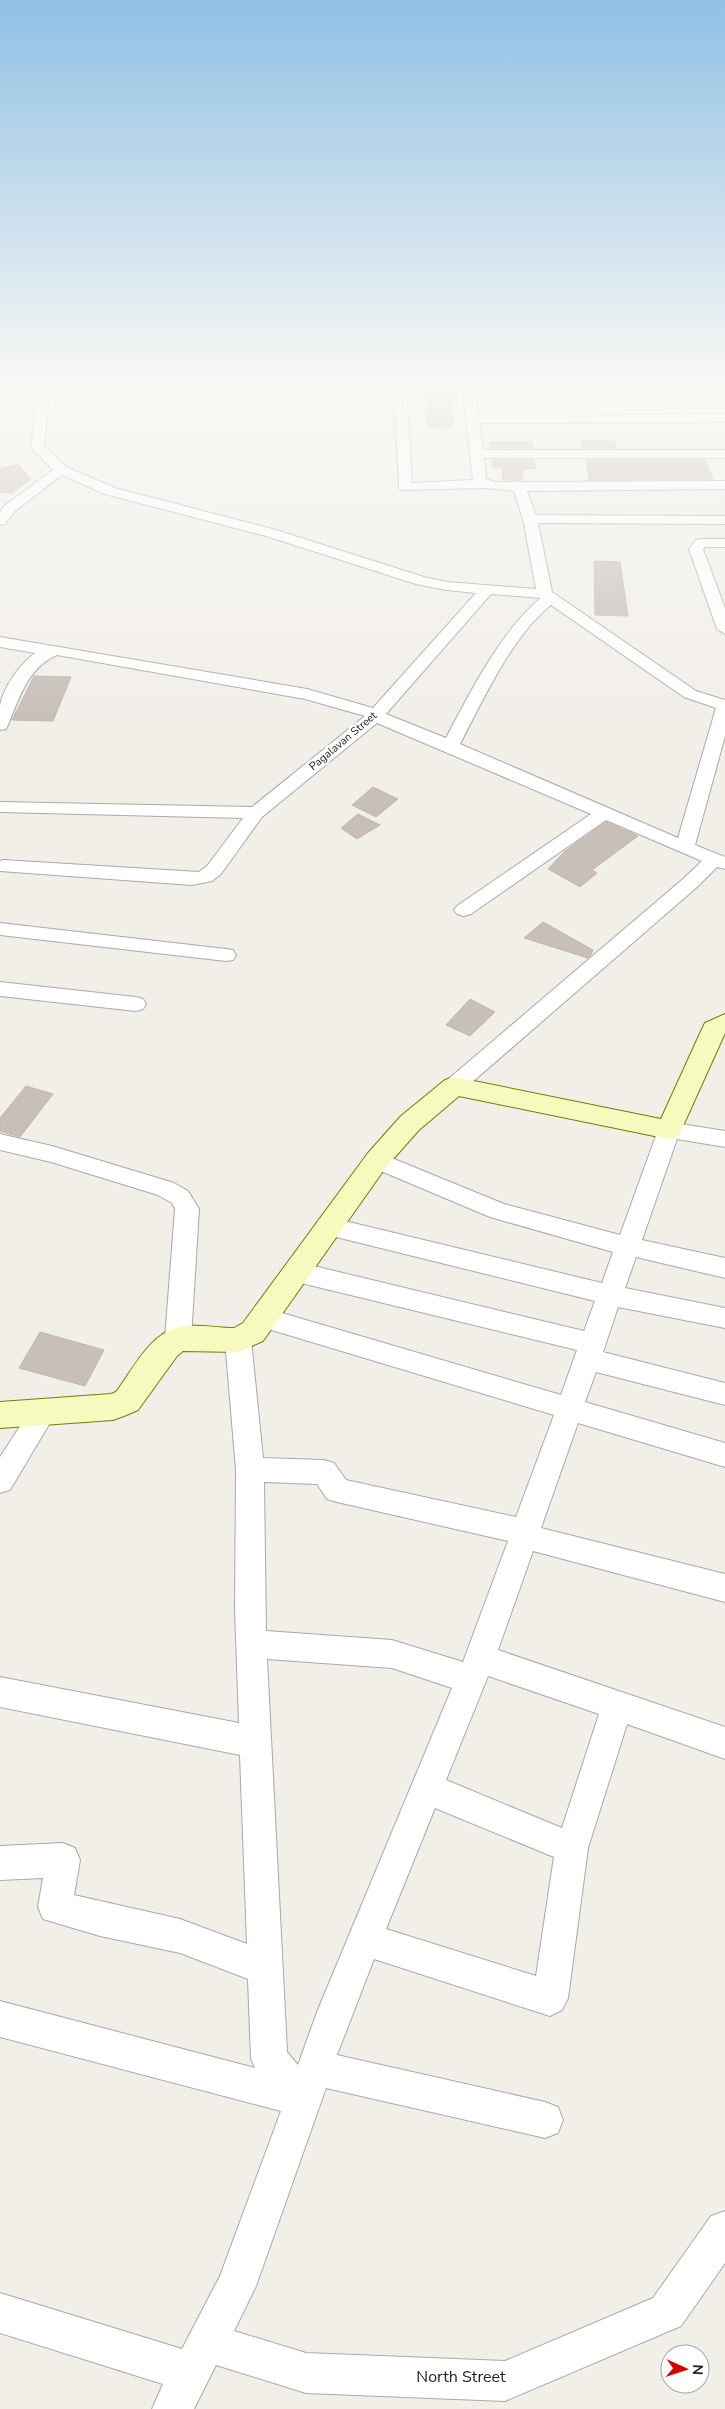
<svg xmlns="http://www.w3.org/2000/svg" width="725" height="2409" font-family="'Nunito Sans',sans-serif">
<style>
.building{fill:#c7bfb8;stroke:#c4b6ab}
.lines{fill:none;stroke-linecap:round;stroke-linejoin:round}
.street-casing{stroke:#a9a9a9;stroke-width:2}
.secondary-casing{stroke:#707d05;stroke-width:2}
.street{fill:#fff;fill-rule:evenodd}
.secondary{fill:#f7fabf;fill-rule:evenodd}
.labels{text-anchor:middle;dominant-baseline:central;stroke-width:5;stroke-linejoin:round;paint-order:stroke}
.far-street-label{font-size:11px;fill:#222;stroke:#fff}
.near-street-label{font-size:16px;fill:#222;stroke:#fff}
</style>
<rect width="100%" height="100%" fill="#f2efe9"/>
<g class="building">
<polygon points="426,385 450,385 453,428 428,427"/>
<polygon points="582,441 614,441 616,448 583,448"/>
<polygon points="489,442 532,442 533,448 490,448"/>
<polygon points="492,460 534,460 536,469 522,469 523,480 503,480 502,468 492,468"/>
<polygon points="586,460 706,460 713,479 589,480"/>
<polygon points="18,464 31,479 12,493 0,492 0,469"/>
<polygon points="594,561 620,562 628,616 595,615"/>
<polygon points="34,676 71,677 53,721 12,720"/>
<polygon points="373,787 398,799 376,817 352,805"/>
<polygon points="358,814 380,825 357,839 341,828"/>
<polygon points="606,822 638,836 592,870 597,873 580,887 548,869 565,851"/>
<polygon points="543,922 593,950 591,955 588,958 524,938"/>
<polygon points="470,999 495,1012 470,1036 446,1025"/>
<polygon points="26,1086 53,1094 20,1137 0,1131 0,1118"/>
<polygon points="40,1332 104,1350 85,1386 19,1368"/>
</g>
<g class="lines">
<defs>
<g id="street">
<path d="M4 383H22L47 397 49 400 44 446 66 467 115 488 276 530 424 577 447 582 536 589 523 519 514 491 486 488 401 490 399 487 394 383H406L412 483 473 480 462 383H474L478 415 725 414V422L479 423 483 450H725V458H484L486 479 495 482 725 481V489L527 491 536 515 725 516V524L538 523 552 592 696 691 725 700V736L695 845 725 857V869L717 867 697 887 462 1091 454 1094 446 1091 443 1086 446 1081 683 879 702 861 606 820 471 914 464 916 457 914 454 910 457 906 591 814 377 723 262 817 221 874 212 881 192 885 0 871V861L3 860 199 872 207 866 243 818 0 812V802L252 807 365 716 305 699 57 655C28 667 19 699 8 725L6 729 0 730C0 722 0 713 0 706 3 687 20 664 35 653L0 647V637L307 689 373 708 476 593 447 590 416 584 266 536 105 494 62 475 14 512 5 524 0 525V512L4 506 53 470 31 447 37 401ZM491 594 541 598C502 629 469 694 446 738L386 714ZM551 605 684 697 716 708 678 838 460 744C483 700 512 636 551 605Z"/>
<polygon points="701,539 725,539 725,547 705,547 703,549 725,608 725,634 717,629 689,549 696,540"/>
<polygon points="0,923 226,949 233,950 236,955 233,960 226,961 0,935"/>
<polygon points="0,982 136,997 143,999 146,1004 143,1009 136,1011 0,996"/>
<path d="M669 1122 725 1131V1147L677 1139 642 1240 725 1258V1278L636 1257 625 1288 725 1308V1328L618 1307 603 1352 725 1383V1405L596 1372 585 1402 725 1443V1467L578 1423 541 1528 725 1574V1602L533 1551 498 1650 725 1727V1759L627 1724 588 1848 568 1998 562 2010 550 2016 374 1959 337 2055 545 2102 558 2107 563 2120 558 2133 545 2138 326 2088 256 2286 234 2331 306 2353 505 2361 653 2298 711 2216 725 2211V2263L681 2326 505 2401 306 2393 216 2365 194 2409H152L163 2384 0 2333V2293L182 2349 220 2276 281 2111 0 2037V2001L255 2068 251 2059 248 1979 180 1953 100 1936 43 1919 38 1907 43 1878 0 1880V1846L63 1843 75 1848 80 1860 74 1895 180 1919 247 1944 240 1755 0 1707V1677L239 1723 235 1610 236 1470 225 1340 229 1333 238 1330 247 1333 251 1340 263 1458 324 1460 334 1463 346 1480 516 1517 554 1415 265 1328 256 1325 252 1318 256 1311 265 1308 561 1395 577 1350 297 1282 288 1279 285 1272 288 1265 297 1262 584 1331 595 1301 328 1235 319 1233 316 1226 319 1219 328 1217 602 1283 613 1252 490 1217 369 1166 365 1160 369 1154 377 1152 504 1204 620 1235 658 1130 661 1124ZM264 1482 317 1484 327 1499 337 1502 508 1541 463 1662 392 1640 266 1631ZM267 1659 392 1668 452 1688 317 2012 298 2065 287 2052ZM488 1676 599 1714 562 1828 446 1780ZM435 1808 554 1857 536 1976 386 1929Z"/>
<polygon points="0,1134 52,1146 174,1183 188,1191 199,1209 191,1339 187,1346 178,1349 169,1346 165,1339 175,1209 172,1203 158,1195 51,1162 0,1150"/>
<polygon points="44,1400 53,1403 57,1411 10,1490 0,1493 0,1457 35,1403"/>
</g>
<path id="secondary" d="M725 1014V1033L678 1137 669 1139 459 1096 419 1130 386 1167 263 1341 238 1352 183 1351 177 1356 138 1410 124 1416 113 1420 0 1428V1402L111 1394 116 1392C132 1371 149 1335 176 1328 193 1323 216 1328 234 1328L243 1323 368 1153 401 1116 445 1080 454 1077 661 1119 702 1029 705 1023Z"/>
</defs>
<use href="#street" class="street-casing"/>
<use href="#secondary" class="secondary-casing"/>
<use href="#street" class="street"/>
<use href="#secondary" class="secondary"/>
</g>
<linearGradient id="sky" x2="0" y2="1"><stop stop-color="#8fc0e4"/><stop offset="0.53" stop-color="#f9f8f5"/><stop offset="1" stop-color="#f9f8f5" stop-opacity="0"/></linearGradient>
<rect width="725" height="720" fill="url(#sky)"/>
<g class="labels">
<g class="far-street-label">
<text transform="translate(343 741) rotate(-40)">Pagalavan Street</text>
</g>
<g class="near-street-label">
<text x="461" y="2377">North Street</text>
</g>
</g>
<g transform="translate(685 2369) rotate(93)"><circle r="24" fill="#ffffff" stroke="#a7a7a7"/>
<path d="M0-4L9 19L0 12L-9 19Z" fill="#d40000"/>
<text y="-8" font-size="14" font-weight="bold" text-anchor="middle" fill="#222222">N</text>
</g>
</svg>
